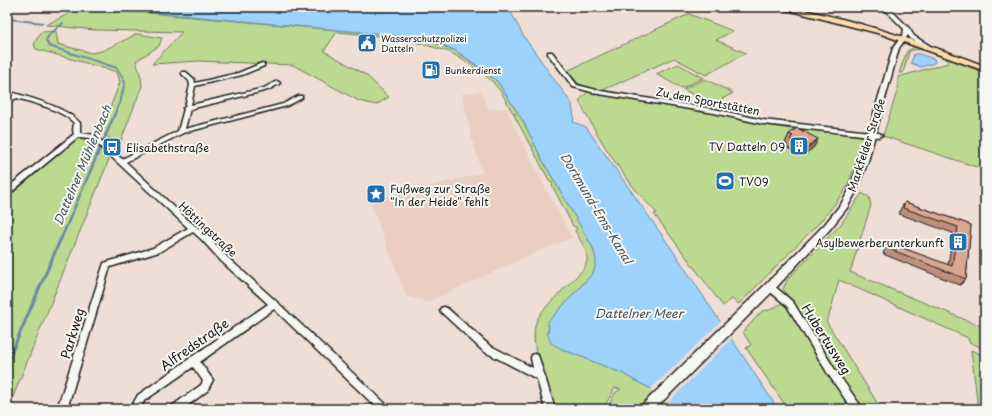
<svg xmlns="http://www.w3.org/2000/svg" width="992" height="416" font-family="'Playpen Sans',sans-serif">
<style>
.built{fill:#e9cec1}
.green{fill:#bcd990;stroke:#6c7a56}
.water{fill:#9dd2fc;stroke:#6989a2}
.pier{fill:#eeded5}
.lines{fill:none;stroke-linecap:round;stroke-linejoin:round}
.stream-far2{stroke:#6989a2;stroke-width:2}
.stream-far1{stroke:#6989a2;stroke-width:2.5}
.stream{stroke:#6989a2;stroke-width:3}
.street-casing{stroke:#1c1c1c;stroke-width:3}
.secondary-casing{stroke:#1c1c1c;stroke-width:3}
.primary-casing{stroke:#1c1c1c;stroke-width:3}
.street{fill:#f6f6f2;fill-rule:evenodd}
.secondary{fill:#f6f6f2;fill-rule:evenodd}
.primary{fill:#fcdcac;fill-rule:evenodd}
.wall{fill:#bd907e;stroke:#1c1c1c}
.shaded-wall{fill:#9a7566;stroke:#1c1c1c}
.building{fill:#dca792;stroke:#1c1c1c}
.labels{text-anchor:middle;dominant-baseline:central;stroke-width:4;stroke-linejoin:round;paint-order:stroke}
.far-poi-label{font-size:9px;fill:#1c1c1c;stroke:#f6f6f2;text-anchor:start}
.street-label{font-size:11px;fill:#1c1c1c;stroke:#f6f6f2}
.poi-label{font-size:11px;fill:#1c1c1c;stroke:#f6f6f2;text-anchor:start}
.water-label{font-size:12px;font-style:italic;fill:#43535f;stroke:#f6f6f2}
.near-street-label{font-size:13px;fill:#1c1c1c;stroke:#f6f6f2}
</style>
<rect width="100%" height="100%" fill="#eeded5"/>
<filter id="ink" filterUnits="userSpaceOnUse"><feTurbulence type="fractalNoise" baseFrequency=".025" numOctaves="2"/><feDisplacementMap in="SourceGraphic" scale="8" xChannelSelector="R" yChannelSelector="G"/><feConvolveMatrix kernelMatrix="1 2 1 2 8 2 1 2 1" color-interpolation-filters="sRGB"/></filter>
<g filter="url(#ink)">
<polygon class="built" points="481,91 488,109 506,108 540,178 572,238 541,250 428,302 406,296 370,201 483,173 472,140 462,94"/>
<g class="green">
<path d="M82 7 382 34 408 37 427 42H432L456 51 497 81 523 121 544 163 592 246C596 258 598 261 593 273L549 321 547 324 549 325 548 332 562 349 624 374C640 386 664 389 671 409H607L615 393 621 389 615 388 603 409H552C546 388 527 341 537 320 543 306 573 282 584 268 592 256 582 243 575 231L577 228 573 226 552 185 553 183 550 182 532 148 533 146 530 145 514 115 516 114 513 113 501 92 492 81 474 67 450 52 401 38 337 32 324 51 366 75 389 97 376 105 359 101 293 65 199 61 152 64 182 32 95 30 46 25Z"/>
<polygon points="689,14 733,31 716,40 746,53 706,75 674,58 601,91 579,84 567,71"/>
<polygon points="56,31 58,44 91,53 102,51 137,34 162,38 159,46 136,61 141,77 142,86 120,143 114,144 109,138 98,130 107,116 120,82 117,72 36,49 34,44 41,32"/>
<path d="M915 47 927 50 985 73V176L983 169 883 136 898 88V77L948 63V60C937 55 920 45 909 52L903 73H899L907 51Z"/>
<polygon points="678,64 703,78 681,88 656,74"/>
<polygon points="705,79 733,93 711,105 683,89"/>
<path d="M588 91C627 101 668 104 708 112 741 118 772 127 805 131L806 128 851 133 863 137 864 141 847 187 835 204 820 222 739 304 732 299 723 306 654 214 657 213C625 182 600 141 579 101Z"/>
<polygon points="77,138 89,140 110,157 8,409 7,409 7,198"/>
<polygon points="862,193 869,197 871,205 850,272 985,328 985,349 969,342 968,338 839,280 829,316 826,321 881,409 788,409 746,348 751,345 743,332 762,311 770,310 789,299 783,289 787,280 841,224"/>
<polygon points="971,350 985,356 985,409 978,409"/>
</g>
<g class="water">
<path d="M92 7H508L524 37 572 104 574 117 573 122 586 127 678 258 778 409H671C664 389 640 386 624 374L562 349 551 343 547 332H548L549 325 547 324 549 321 593 273C598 261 596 258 592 246L544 163 523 121 497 81 472 62 456 51 443 45 408 37 382 34Z"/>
<polygon points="914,54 920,54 934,59 935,61 934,63 921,67 911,63"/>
</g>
<polygon class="pier" points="721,321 732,338 667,404 660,396 650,390"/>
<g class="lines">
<g class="stream-far2">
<polyline points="8,19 43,23"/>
<polyline points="63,23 50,34 46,40 49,46 117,68 125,82 120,103"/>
</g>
<polyline class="stream-far1" points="61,239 120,102"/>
<polyline class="stream" points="7,363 61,238"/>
<defs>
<g id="street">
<polygon points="548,52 552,52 577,85 601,91 714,109 763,120 879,133 882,135 879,137 763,124 714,113 599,94 573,87 548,54"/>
<path d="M262 63 264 64V66L242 75 195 86 191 105 264 88 277 81 280 83 279 84 268 90 190 109 185 129 283 104 298 96H302V98L287 106 183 133 126 162 188 220 208 236 227 257 277 302 388 406 390 409H378L274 309 200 362 213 380 207 391 183 409H170L172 406 201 385 203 381 193 367 144 401 140 409H130L138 395 189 359 190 357 193 356 268 304 221 261 202 240 193 232 159 252 110 267 67 409H57L104 263 153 248 188 228 91 138 78 137 9 194H7V188L74 134 73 130 74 123C62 110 34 103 17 98L7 103V99L12 96 7 95V91C27 97 67 107 80 123V133L95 135 122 159 178 131 184 109 183 108 185 107 190 85 189 81 182 74V72H186L194 79 195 83 238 73Z"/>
<polygon points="770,284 773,285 793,302 834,368 863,409 852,409 828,374 787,306 767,289 766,287 767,285"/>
<polygon points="444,307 447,308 489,345 533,368 531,358 532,355 535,354 538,355 555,409 545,409 537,379 483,351 441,312 440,310 441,308"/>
</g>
<polygon id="secondary" points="882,7 888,7 909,28 914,36 935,49 930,50 910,38 908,35 899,48 868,161 856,192 847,208 831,228 774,290 655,409 640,409 642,405 766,284 825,224 841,204 848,192 860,161 893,48 903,34 904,29"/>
<path id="primary" d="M776 7C798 7 821 14 842 19 891 32 938 48 985 66V71L881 34Z"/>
</defs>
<use href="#street" class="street-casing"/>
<use href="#secondary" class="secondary-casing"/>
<use href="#primary" class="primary-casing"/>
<use href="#street" class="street"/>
<use href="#secondary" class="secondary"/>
<use href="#primary" class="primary"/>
</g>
<g class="wall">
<polygon points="789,134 814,147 805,154 801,151 798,154 786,147 787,144 785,143"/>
<polygon points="905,202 971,225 966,279 960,285 883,254 885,249 889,243 948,265 953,233 899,214 901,208"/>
</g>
<g class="shaded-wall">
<polygon points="818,139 814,147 805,154 810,145"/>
<polygon points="805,143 801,151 798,154 802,145"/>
</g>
<g class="building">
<polygon points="797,128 818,139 810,145 805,143 802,145 790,139 793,136 789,134"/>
<polygon points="905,202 971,225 966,279 887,248 889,243 952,266 958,227 903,208"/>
</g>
</g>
<defs>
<symbol id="civic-square" viewBox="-11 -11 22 22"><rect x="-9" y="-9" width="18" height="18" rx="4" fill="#1f6fb2" stroke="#f6f6f2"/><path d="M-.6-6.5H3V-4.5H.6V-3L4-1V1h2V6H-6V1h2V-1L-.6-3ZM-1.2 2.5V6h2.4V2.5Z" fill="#fff"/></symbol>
<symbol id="fuel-square" viewBox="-11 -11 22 22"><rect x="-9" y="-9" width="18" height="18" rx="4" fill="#1f6fb2" stroke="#f6f6f2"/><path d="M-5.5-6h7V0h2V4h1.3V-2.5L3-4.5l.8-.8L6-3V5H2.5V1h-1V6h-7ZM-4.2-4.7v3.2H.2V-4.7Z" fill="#fff"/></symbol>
<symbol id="building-square" viewBox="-11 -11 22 22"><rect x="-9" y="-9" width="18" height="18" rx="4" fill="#1f6fb2" stroke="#f6f6f2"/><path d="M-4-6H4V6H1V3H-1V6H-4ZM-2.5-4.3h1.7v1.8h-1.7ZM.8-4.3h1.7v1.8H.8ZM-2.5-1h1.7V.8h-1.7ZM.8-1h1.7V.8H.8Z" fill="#fff"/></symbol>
<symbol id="bus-square" viewBox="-11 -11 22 22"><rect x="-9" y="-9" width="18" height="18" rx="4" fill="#1f6fb2" stroke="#f6f6f2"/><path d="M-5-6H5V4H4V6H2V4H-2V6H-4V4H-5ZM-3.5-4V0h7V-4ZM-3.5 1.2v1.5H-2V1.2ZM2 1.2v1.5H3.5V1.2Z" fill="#fff"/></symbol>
<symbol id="stadium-square" viewBox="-11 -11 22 22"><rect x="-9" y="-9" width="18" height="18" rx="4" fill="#1f6fb2" stroke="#f6f6f2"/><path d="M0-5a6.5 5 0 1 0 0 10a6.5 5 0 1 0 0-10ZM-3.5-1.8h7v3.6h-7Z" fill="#fff"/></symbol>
<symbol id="sight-square" viewBox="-11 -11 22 22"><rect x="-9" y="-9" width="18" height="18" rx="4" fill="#1f6fb2" stroke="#f6f6f2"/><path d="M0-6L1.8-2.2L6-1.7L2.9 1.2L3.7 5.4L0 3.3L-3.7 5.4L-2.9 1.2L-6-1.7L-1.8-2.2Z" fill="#fff"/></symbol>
</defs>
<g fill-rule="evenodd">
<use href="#civic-square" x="356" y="32" width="22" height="22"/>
<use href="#fuel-square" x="420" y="59" width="22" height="22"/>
<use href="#building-square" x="788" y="135" width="22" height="22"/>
<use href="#bus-square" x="101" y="136" width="22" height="22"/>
<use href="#stadium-square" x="714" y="170" width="22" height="22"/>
<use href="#sight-square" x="365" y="183" width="22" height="22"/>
<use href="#building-square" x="947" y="231" width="22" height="22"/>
</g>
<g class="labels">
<g class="far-poi-label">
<text x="381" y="38">Wasserschutzpolizei<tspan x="381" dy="10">Datteln</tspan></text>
<text x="445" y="70">Bunkerdienst</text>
</g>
<g class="street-label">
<text transform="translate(708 101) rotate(11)">Zu den Sportstätten</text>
<text transform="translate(866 145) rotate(-72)">Markfelder Straße</text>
<text transform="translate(208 229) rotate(43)">Höttingstraße</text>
</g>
<g class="poi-label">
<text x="785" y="146" text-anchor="end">TV Datteln 09</text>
<text x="126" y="147">Elisabethstraße</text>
<text x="739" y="181">TV09</text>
<text x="390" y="188">Fußweg zur Straße<tspan x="390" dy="13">"In der Heide" fehlt</tspan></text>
<text x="944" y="242" text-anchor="end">Asylbewerberunterkunft</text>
</g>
<g class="water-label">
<text transform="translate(82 165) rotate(-67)">Dattelner Mühlenbach</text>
<text transform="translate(597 208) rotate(59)">Dortmund-Ems-Kanal</text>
<text x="639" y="313">Dattelner Meer</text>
</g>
<g class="near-street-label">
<text transform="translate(72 333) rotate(-73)">Parkweg</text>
<text transform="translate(827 339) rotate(58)">Hubertusweg</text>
<text transform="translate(194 344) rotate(-35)">Alfredstraße</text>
</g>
</g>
<rect width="992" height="416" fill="none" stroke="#f6f6f2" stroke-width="24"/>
<rect x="12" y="12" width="968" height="392" fill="none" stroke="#1c1c1c" stroke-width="1.5" filter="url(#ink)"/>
</svg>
